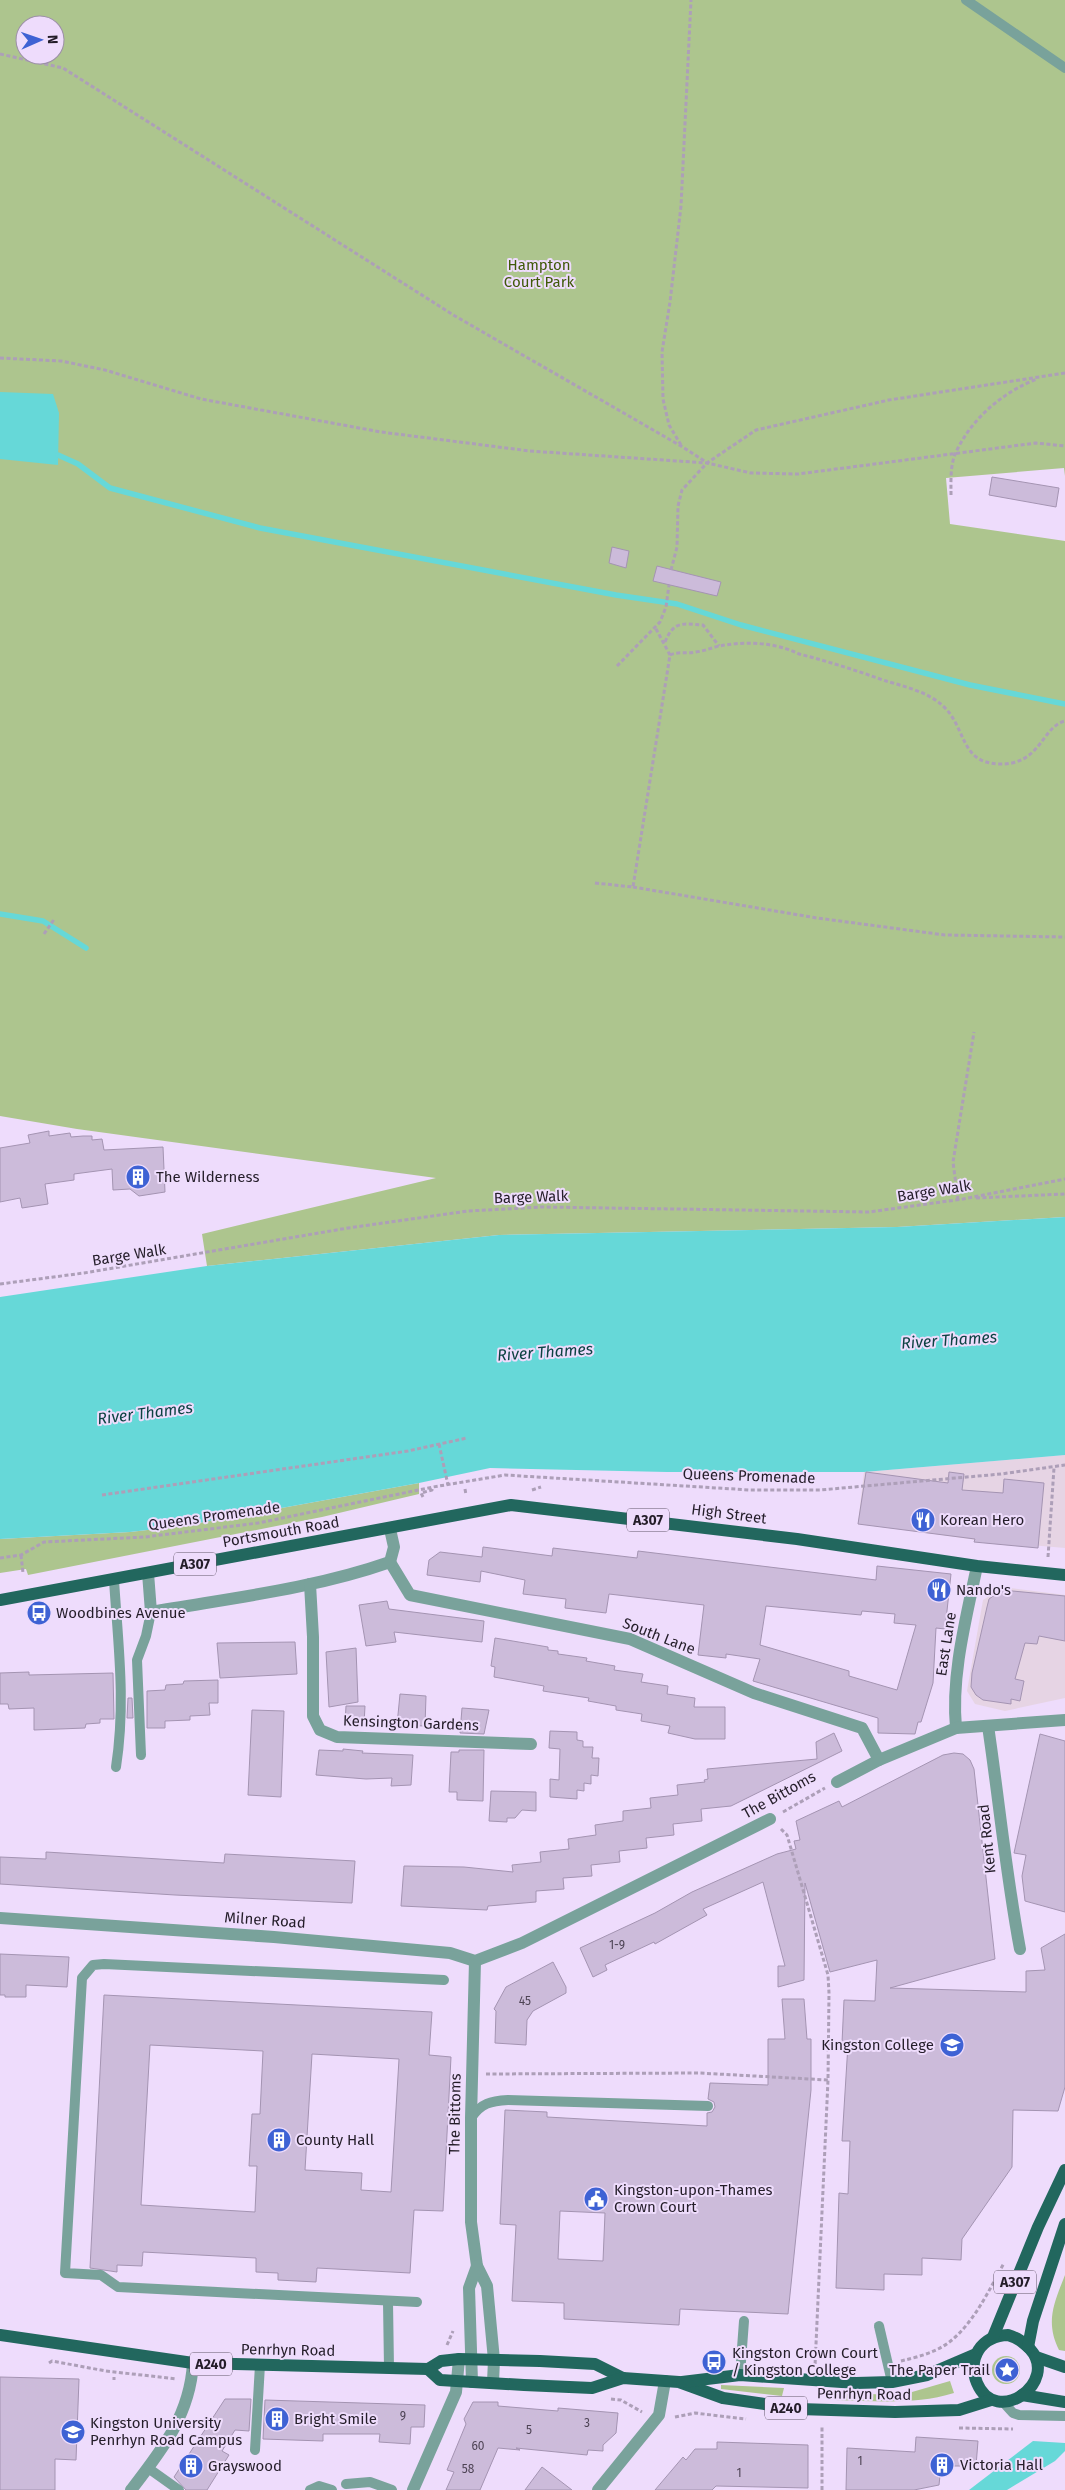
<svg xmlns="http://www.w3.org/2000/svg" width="1065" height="2490" font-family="'Fira Sans',sans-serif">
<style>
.commercial{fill:#e6d4e4}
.green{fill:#adc58e;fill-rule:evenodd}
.water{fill:#66d8d8}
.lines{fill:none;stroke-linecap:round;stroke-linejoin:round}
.stream{stroke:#66d8d8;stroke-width:5.5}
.building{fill:#ccbbda;stroke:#a494b2;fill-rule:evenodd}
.path{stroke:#ad9fb8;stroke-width:3;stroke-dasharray:4 2.5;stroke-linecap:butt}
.service{stroke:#79a29b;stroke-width:10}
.minor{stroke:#79a29b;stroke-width:12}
.tertiary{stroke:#79a29b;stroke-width:12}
.primary{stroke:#22675e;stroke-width:12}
.labels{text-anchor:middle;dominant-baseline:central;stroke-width:4;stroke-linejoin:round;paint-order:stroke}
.number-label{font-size:12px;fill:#4e4455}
.shield{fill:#eedcfc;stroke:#615668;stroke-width:1}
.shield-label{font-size:14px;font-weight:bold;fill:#241d29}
.park-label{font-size:15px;fill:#405a09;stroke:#eedcfc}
.poi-label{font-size:15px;fill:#241d29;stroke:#eedcfc;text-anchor:start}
.street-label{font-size:15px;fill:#241d29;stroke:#eedcfc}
.water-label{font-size:16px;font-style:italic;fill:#0c4242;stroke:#eedcfc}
</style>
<rect width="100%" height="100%" fill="#eedcfc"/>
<g class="commercial">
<polygon points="1065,1455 1065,1548 983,1541 858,1523 864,1472"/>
<polygon points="1003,1587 1065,1595 1065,1698 1005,1711 975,1704 967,1691 983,1600"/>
</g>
<g class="green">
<path d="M0 0H1065V476L1064 468 946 478 950 524 1065 541V1217L897 1227 499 1235 207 1266 202 1234 436 1178 77 1129 0 1116ZM25 25H55V55H25Z"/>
<polygon points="419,1483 419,1494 322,1517 28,1575 26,1569 0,1573 0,1539 130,1532 182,1526"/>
<path d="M1065 2275V2351L1059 2350C1045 2322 1054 2303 1065 2275Z"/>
<circle cx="1006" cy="2370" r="14"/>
<path d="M950 2381 954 2393C915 2405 876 2401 835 2400L836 2392 889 2395 912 2392Z"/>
<polygon points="721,2385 784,2388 782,2396 721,2389"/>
</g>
<g class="water">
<polygon points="0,392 53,394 59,413 58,465 0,459"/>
<polygon points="1065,1217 1065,1455 864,1472 667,1472 490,1468 419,1483 182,1526 130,1532 0,1539 0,1297 207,1266 499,1235 897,1227"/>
<polygon points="1033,2441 1065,2443 1065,2451 1055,2461 1007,2490 969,2490"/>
</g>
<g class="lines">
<g class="stream">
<polyline points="58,455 78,464 110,488 260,528 616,595 677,604 741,625 970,685 1065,704"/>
<polyline points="0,914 43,921 86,948"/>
</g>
</g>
<g class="building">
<polygon points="992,477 1059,488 1056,507 989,495"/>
<polygon points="612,547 629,551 626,568 609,563"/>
<polygon points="657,566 721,582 717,596 653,581"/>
<polygon points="49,1131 49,1136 70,1133 71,1137 83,1136 92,1136 92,1140 102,1139 104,1150 163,1147 165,1192 139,1196 130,1189 113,1190 112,1169 74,1174 74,1180 45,1184 48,1204 22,1208 20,1198 0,1202 0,1148 30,1143 28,1135"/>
<polygon points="866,1472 948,1483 949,1472 964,1474 962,1490 1003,1493 1004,1479 1044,1483 1038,1548 974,1542 975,1539 858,1524"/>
<path d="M483 1547 552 1556 553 1548 637 1558 638 1551 876 1580 877 1566 951 1574 945 1629 936 1628 933 1683 921 1722H918L915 1734 878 1733V1718L753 1681 760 1659 726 1654V1658L698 1655 704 1605 609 1594 606 1613 565 1608 566 1599 523 1594 525 1580 481 1571 480 1582 427 1575 429 1560 440 1552 482 1557ZM766 1606 861 1615 862 1611 895 1614 894 1623 916 1625 897 1690 849 1676V1671L760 1645Z"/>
<polygon points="1002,1590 1065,1596 1065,1641 1039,1636 1037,1644 1025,1643 1015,1679 1024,1681 1020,1701 1011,1699 1011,1704 983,1700 976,1695 971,1687 972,1673 987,1607 989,1599"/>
<polygon points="387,1601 389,1609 484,1621 482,1642 394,1632 396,1642 366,1646 359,1605"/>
<polygon points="495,1638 548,1647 548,1650 558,1651 558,1654 587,1658 586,1661 615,1666 614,1670 643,1674 641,1682 668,1686 667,1694 695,1698 694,1707 725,1707 725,1739 695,1739 668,1733 670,1726 641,1721 642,1714 616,1710 616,1706 588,1701 589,1698 543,1691 544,1686 494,1677 495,1667 491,1666"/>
<polygon points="295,1642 297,1674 220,1678 217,1643"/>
<polygon points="356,1648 358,1702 329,1707 326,1652"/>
<polygon points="29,1672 29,1675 113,1673 114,1719 100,1719 100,1723 86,1724 85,1728 34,1730 34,1708 9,1709 8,1704 0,1704 0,1673"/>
<polygon points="218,1680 218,1703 209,1703 210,1715 190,1716 190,1720 165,1721 165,1728 147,1728 147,1691 165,1690 166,1685 183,1684 184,1681"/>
<polygon points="400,1694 426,1696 425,1726 397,1725"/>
<polygon points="128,1698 132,1698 133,1718 127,1718"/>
<polygon points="346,1706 365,1706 364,1724 345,1724"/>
<polygon points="462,1708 489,1710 484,1734 460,1733"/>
<polygon points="252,1710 284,1711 281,1797 248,1795"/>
<polygon points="550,1731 577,1732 577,1740 583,1741 583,1747 593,1747 592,1758 599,1758 598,1776 591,1775 591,1784 584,1783 584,1791 577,1790 577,1799 550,1797 550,1779 559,1780 560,1749 549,1748"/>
<polygon points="834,1733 842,1751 731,1806 701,1809 702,1821 673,1824 674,1835 646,1838 647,1848 619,1851 620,1862 591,1865 592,1876 563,1878 564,1889 536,1891 536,1902 488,1906 487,1910 401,1906 404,1866 464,1867 513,1872 512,1865 541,1862 540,1852 569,1849 568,1839 596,1835 595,1825 623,1821 623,1811 651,1808 650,1798 678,1795 677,1785 705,1782 704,1780 708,1779 707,1769 817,1759 816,1742"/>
<polygon points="1040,1734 1065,1741 1065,1912 1025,1901 1022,1876 1026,1855 1014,1853"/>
<polygon points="343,1749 363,1751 362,1753 413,1755 411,1785 391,1786 392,1778 366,1779 316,1775 319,1750 343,1751"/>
<polygon points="459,1750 484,1750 483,1801 457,1800 457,1792 449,1792 451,1752 459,1752"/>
<polygon points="954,1753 963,1754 970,1760 974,1769 995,1959 890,1988 1026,1992 1026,1971 1045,1970 1041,1948 1065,1934 1065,2087 1058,2111 1013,2110 1012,2167 962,2239 961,2260 922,2258 922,2275 884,2274 884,2290 836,2288 839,2193 848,2194 850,2141 842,2141 848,2044 842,2043 844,2000 875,2001 877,1960 830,1972 805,1883 804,1980 778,1987 778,1966 785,1966 763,1882 703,1909 707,1915 655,1944 654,1942 605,1965 607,1970 593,1977 580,1948 655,1913 692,1892 777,1854 796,1849 794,1841 800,1840 796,1821 839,1801 842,1807 943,1755"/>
<polygon points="491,1791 536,1792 536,1811 522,1810 515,1818 507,1818 507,1822 489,1821"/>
<polygon points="46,1852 224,1863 225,1854 355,1861 352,1903 175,1895 0,1884 0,1857 46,1859"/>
<polygon points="0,1954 69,1957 67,1987 26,1985 26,1997 5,1997 5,1995 0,1995"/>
<polygon points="553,1962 566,1987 566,1993 533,2011 527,2020 526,2045 495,2043 496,2011 494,2009 506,1987"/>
<path d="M104 1995 432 2012 429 2055 451 2057 443 2211 414 2210 410 2273 317 2268 316 2282 278 2280V2273L256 2272V2258L143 2252 142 2266 117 2265V2272L90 2268ZM150 2045 263 2051 260 2114H252L249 2166H257L255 2212 141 2205ZM312 2054 399 2059 391 2192 361 2190 362 2173 305 2170Z"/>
<path d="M782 1999H804L807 2039H811V2090L788 2314 680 2309 679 2325 564 2319V2303L512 2301 516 2225 500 2224 505 2110 547 2112V2117L707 2126V2113L712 2112 715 2107 714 2102 708 2099 710 2083 768 2085V2039H785ZM560 2211 605 2213 603 2261 558 2259Z"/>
<polygon points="0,2377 79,2379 76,2460 55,2459 55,2490 0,2490"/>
<polygon points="225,2399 251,2399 249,2431 235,2430 222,2451 229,2455 207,2490 186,2490 174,2477"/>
<polygon points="265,2400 425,2405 424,2427 411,2427 410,2444 379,2442 380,2434 323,2434 323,2441 263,2439"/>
<polygon points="473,2402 498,2402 498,2406 558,2411 558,2408 618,2413 616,2433 603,2445 603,2451 588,2450 587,2455 516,2448 520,2450 498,2448 480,2490 446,2490 454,2472 447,2470 466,2424 464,2419"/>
<polygon points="916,2437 978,2441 976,2466 941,2466 939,2485 914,2490 846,2490 847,2448 915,2452"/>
<polygon points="717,2442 808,2445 808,2488 716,2486 712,2490 655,2490 683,2457 686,2460 695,2449 717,2449"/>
<polygon points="542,2467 572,2490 525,2490"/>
</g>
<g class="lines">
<g class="path">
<polyline points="0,54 63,68 455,316 681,446 706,462"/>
<polyline points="0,358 61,361 105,370 201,399 381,432 530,451 707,463 751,473 798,474 1036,443 1065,446"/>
<polyline points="681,445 669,425 663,399 662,352 670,302 681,206 691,0"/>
<path d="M951 495C951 481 950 465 956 452 972 418 1003 392 1037 379"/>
<polyline points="671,570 677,547 678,506 682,490 707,463 756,430 889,400 1065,373"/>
<path d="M665 642C674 620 683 624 703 625L719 646"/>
<path d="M670 655C679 651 687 654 696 652 704 651 711 648 719 646 745 641 775 642 799 654 827 661 855 670 883 680 902 686 926 691 942 705 967 727 959 762 998 764 1041 766 1041 727 1065 721"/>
<polyline points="617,666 660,622 666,607 669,585"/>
<polyline points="595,883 633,887 670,655 655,627"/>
<polyline points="633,887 817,918 945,935 1065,937"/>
<polyline points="44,934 55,918"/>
<polyline points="976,1198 1065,1194"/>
<polyline points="958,1200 953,1162 974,1032"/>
<polyline points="0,1284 84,1273 348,1228 468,1211 542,1207 869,1212 963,1199 1065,1179"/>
<polyline points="439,1444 448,1485"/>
<polyline points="465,1489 466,1495"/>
<polyline points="532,1490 541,1487"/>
<polyline points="102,1495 408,1451 467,1438"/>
<polyline points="423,1497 421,1493 432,1490 433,1487"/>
<polyline points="21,1555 23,1573"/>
<polyline points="1048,1557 1054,1468"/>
<polyline points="0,1558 21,1555 44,1542 145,1537 258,1523 433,1487 505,1475 750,1490 820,1490 1001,1474 1065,1465"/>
<polyline points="783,1812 825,1788"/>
<polyline points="781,1829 787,1835 828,1975 829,1993 828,2080 815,2366"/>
<polyline points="486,2074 699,2073 828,2080"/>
<polyline points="447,2345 453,2331"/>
<path d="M901 2361C913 2358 926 2355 938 2349 969 2334 988 2292 1004 2263"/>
<polyline points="49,2363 52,2361 106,2371 177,2379"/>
<polyline points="114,2380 114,2377"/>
<polyline points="611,2399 621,2400 642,2412"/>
<polyline points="675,2417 695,2413 746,2419"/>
<polyline points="959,2428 1013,2429"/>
<polyline points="822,2490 822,2425"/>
</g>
<g class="service">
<polyline points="966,0 1065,68"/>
<path d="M114 1580C118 1644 126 1702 116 1767"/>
<polyline points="141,1755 137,1660 146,1636 151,1612"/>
<path d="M471 2118C481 2103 491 2101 508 2100L708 2106"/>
<polyline points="388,2302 389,2368"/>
<polyline points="417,2302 118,2287 101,2275 65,2273 82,1978 93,1965 104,1964 444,1980"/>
<polyline points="879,2326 892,2382"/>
<polyline points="740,2375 744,2321"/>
<polyline points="1003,2402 1013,2413 1019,2415 1065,2416"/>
<polyline points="255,2450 260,2365"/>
<polyline points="148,2468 179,2490"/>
<polyline points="346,2484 370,2482 392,2490"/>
<polyline points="310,2490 319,2486 332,2490"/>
</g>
<g class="minor">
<polyline points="390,1562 410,1595 630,1639 754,1693 862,1728 879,1760"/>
<polyline points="390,1562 394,1547 390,1529"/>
<path d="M148 1573 151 1612C231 1598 313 1589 390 1562"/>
<polyline points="310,1584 313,1637 313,1716 320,1730 337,1737 531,1744"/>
<path d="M988 1726C999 1800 1006 1875 1020 1949"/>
<path d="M956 1728C951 1675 966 1619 977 1566"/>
<polyline points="837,1782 879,1760 956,1728 1065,1720"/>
<polyline points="0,1918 274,1937 450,1953 475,1961 522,1943 770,1819"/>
<polyline points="475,1961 471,2118 471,2222 477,2266 487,2286 494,2360 493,2382"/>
<polyline points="472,2382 469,2288 477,2266"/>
<polyline points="413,2490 456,2392 459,2359"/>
<polyline points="598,2490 659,2415 665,2381"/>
</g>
<path class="tertiary" d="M131 2490C162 2450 190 2415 193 2363"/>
<g class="primary">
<polyline points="0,1600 511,1505 797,1539 977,1566 1065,1575"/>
<polyline points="0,2335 193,2363 428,2369 441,2361 459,2359 540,2361 595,2364 623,2378"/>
<path d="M1008 2335C1018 2338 1023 2342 1030 2349 1060 2382 996 2428 977 2383 967 2358 981 2336 1008 2335Z"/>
<polyline points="993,2337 1038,2227 1065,2170"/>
<polyline points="1028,2347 1033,2321 1065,2224"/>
<polyline points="1036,2357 1065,2367"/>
<polyline points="428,2369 440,2380 524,2385 592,2388 623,2378 679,2382 723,2398 799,2409 895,2412 959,2410 991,2400"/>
<polyline points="682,2382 740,2375 856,2383 892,2382 927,2375 976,2354"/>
<polyline points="1022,2395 1065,2402"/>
</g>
</g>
<defs>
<symbol id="building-disc" viewBox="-11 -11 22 22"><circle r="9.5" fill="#3e62d4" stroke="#eedcfc"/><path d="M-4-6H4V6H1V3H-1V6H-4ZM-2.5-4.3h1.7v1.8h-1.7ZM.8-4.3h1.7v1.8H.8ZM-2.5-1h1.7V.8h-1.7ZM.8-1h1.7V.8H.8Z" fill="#fff"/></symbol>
<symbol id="restaurant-disc" viewBox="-11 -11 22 22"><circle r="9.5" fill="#3e62d4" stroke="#eedcfc"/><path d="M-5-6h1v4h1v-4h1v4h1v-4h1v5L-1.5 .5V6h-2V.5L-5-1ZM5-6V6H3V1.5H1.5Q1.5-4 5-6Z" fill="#fff"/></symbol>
<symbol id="bus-disc" viewBox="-11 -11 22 22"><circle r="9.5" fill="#3e62d4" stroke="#eedcfc"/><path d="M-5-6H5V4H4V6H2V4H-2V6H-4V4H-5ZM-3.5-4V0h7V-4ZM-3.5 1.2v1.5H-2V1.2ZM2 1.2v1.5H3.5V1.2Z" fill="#fff"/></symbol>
<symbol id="university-disc" viewBox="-11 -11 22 22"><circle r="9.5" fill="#3e62d4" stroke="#eedcfc"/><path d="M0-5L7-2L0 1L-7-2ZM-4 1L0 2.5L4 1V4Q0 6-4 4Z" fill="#fff"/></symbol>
<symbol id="civic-disc" viewBox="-11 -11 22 22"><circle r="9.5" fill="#3e62d4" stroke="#eedcfc"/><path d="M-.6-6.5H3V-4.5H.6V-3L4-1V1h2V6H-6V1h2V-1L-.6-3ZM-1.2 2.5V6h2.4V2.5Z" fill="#fff"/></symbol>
<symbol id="sight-disc" viewBox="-11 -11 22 22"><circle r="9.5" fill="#3e62d4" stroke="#eedcfc"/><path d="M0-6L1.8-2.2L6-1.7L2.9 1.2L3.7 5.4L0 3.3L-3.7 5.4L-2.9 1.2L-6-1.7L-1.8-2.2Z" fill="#fff"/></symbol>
</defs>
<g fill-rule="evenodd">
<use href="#building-disc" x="124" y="1163" width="28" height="28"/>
<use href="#restaurant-disc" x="909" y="1506" width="28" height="28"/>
<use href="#restaurant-disc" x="925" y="1576" width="28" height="28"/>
<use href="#bus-disc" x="25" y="1599" width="28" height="28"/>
<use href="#university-disc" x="938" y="2031" width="28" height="28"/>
<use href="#building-disc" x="265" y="2126" width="28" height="28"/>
<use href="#civic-disc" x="582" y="2185" width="28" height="28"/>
<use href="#bus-disc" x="700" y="2348" width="28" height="28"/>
<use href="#sight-disc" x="993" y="2356" width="28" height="28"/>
<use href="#building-disc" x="263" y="2405" width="28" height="28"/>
<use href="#university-disc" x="59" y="2418" width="28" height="28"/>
<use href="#building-disc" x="928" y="2451" width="28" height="28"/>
<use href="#building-disc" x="177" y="2452" width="28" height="28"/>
</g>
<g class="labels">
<g class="number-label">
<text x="617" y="1945">1-9</text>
<text x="525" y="2001">45</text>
<text x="403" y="2416">9</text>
<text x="587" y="2423">3</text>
<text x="529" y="2430">5</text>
<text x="478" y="2446">60</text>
<text x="860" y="2461">1</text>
<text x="468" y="2469">58</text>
<text x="739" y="2473">1</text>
</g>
<g class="shield">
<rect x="627" y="1508.5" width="42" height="23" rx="4"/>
<rect x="174" y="1552.5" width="42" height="23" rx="4"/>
<rect x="994" y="2270.5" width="42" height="23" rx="4"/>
<rect x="190" y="2352.5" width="42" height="23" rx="4"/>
<rect x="765" y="2396.5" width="42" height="23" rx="4"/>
</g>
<g class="shield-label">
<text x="648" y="1520">A307</text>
<text x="195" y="1564">A307</text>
<text x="1015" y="2282">A307</text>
<text x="211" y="2364">A240</text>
<text x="786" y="2408">A240</text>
</g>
<g class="park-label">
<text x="539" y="265">Hampton<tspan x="539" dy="17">Court Park</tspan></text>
</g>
<g class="poi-label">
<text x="156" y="1177">The Wilderness</text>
<text x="940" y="1520">Korean Hero</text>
<text x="956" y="1590">Nando's</text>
<text x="56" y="1613">Woodbines Avenue</text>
<text x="934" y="2045" text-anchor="end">Kingston College</text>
<text x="296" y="2140">County Hall</text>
<text x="614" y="2190">Kingston-upon-Thames<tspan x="614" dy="17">Crown Court</tspan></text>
<text x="732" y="2353">Kingston Crown Court<tspan x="732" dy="17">/ Kingston College</tspan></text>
<text x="990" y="2370" text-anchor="end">The Paper Trail</text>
<text x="294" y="2419">Bright Smile</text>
<text x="90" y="2423">Kingston University<tspan x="90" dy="17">Penrhyn Road Campus</tspan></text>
<text x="960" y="2465">Victoria Hall</text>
<text x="208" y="2466">Grayswood</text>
</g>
<g class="street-label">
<text transform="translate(934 1191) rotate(-9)">Barge Walk</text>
<text transform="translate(531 1197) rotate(-2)">Barge Walk</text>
<text transform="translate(129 1255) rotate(-9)">Barge Walk</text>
<text transform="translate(749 1476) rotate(2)">Queens Promenade</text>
<text transform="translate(729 1514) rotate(7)">High Street</text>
<text transform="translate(214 1516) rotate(-8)">Queens Promenade</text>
<text transform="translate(281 1532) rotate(-10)">Portsmouth Road</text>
<text transform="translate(659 1636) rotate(21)">South Lane</text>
<text transform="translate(946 1644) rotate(-81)">East Lane</text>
<text transform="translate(411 1723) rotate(2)">Kensington Gardens</text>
<text transform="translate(779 1795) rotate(-29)">The Bittoms</text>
<text transform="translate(987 1839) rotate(-96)">Kent Road</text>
<text transform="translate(265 1920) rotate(4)">Milner Road</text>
<text transform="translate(455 2114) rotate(-89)">The Bittoms</text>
<text transform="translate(288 2350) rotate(1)">Penrhyn Road</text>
<text transform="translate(864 2394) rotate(1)">Penrhyn Road</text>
</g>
<g class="water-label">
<text transform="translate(949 1340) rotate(-4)">River Thames</text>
<text transform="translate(545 1352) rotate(-4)">River Thames</text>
<text transform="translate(145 1413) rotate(-7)">River Thames</text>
</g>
</g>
<g transform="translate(40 40) rotate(88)"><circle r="24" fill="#eedcfc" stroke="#9d90a8"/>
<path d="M0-4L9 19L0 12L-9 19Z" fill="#3e62d4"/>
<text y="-8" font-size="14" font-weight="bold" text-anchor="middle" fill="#241d29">N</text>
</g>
</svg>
